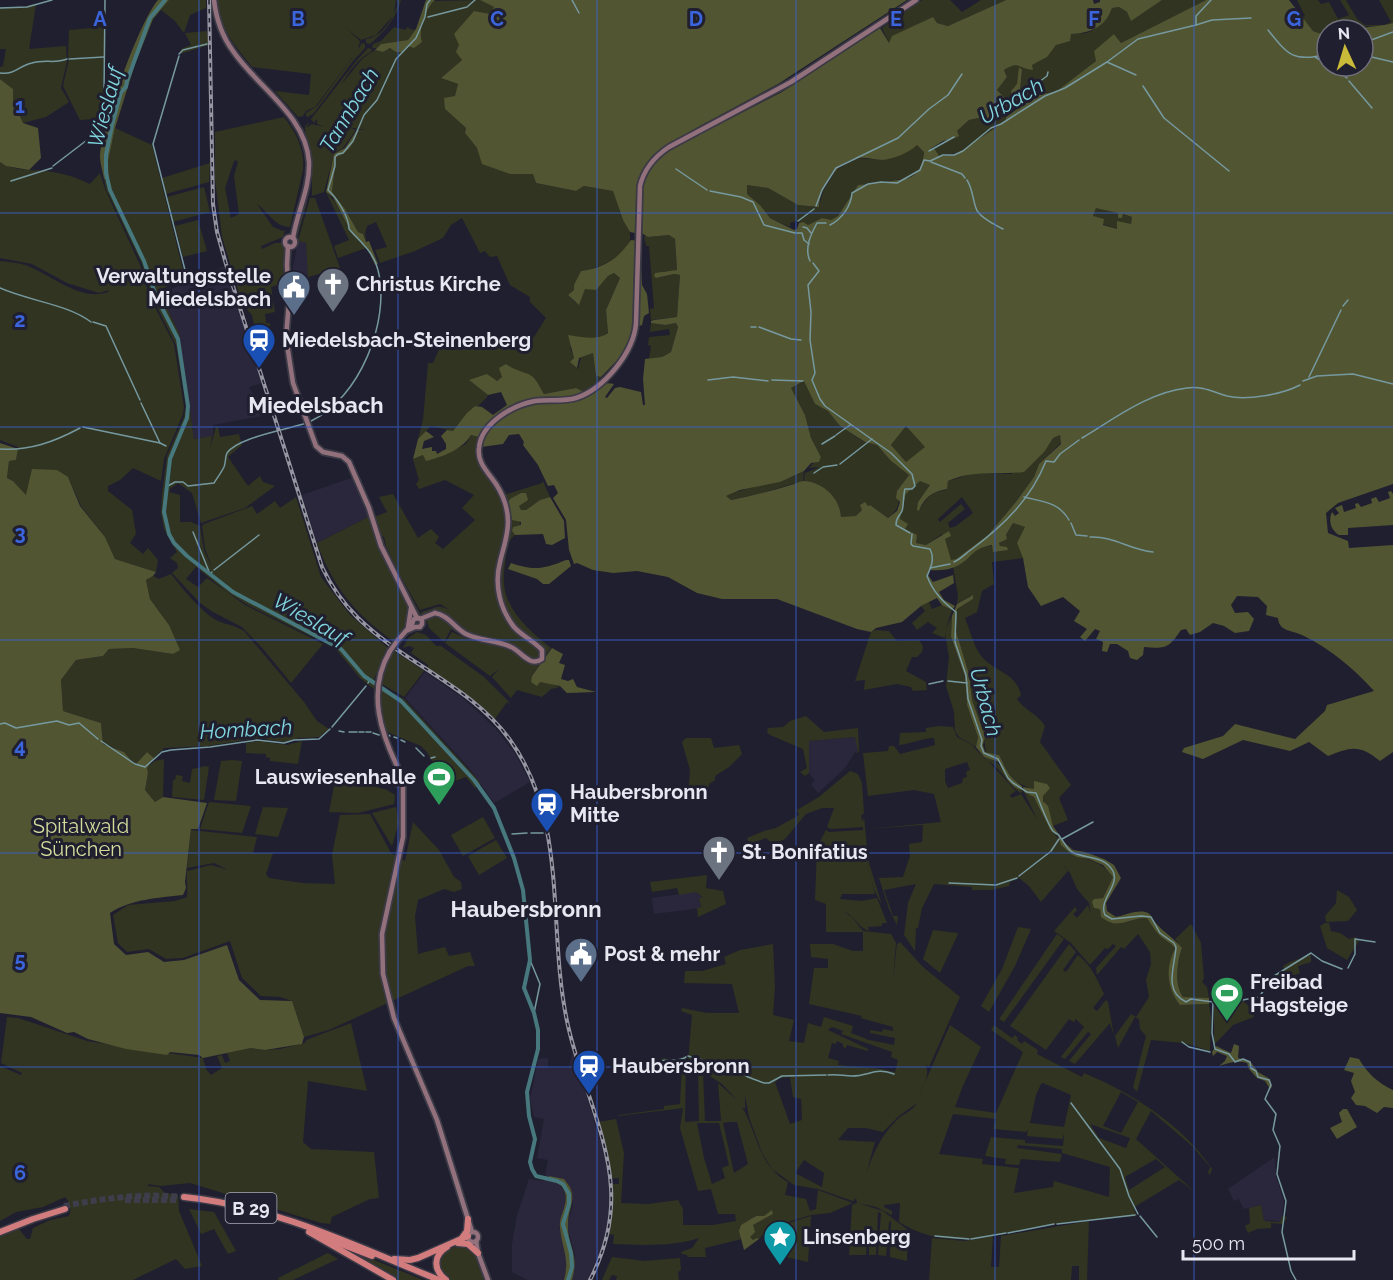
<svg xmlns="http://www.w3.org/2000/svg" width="1393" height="1280" font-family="Raleway,sans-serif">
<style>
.built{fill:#2a273d}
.green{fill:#313420;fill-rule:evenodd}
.forest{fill:#515531;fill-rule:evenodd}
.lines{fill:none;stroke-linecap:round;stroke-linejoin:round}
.stream{stroke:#7699a0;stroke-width:1.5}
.river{stroke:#46787d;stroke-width:4}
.trunk-tunnel{stroke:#3e3d4c;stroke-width:6;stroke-dasharray:6 3;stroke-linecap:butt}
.secondary-casing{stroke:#3b3a46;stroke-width:8}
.trunk-casing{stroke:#3b3a46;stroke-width:9}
.secondary{stroke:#92717d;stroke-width:4.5}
.trunk{stroke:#d27c7e;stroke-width:6}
.rail-casing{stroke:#9696a3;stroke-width:4}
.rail{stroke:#201f2f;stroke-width:1.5;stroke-dasharray:4.5;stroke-linecap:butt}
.secondary-bridge-casing{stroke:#3b3a46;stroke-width:8;stroke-linecap:butt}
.secondary-bridge{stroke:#92717d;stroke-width:4.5}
.grid{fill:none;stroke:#3b65dc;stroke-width:1.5;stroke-opacity:0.55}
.labels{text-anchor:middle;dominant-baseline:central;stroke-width:6;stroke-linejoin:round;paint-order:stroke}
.shield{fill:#201f2f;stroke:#ababb8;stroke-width:1.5}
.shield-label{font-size:18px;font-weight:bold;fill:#e7e7f2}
.poi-label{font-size:20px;font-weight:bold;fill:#e7e7f2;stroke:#201f2f;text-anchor:start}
.park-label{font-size:20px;fill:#d4dc9c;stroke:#201f2f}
.water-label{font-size:21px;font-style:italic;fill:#80d6df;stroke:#201f2f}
.quarter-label{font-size:22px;font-weight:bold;fill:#e7e7f2;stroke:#201f2f}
.grid-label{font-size:20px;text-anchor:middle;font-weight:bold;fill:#3b65dc;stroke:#201f2f;stroke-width:6;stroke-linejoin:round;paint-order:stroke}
</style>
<rect width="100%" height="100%" fill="#201f2f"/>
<g class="built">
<polygon points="298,241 306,243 310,289 294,290 293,267"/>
<polygon points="225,266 262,383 249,387 264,413 262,416 213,425 213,436 194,439 179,333 160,294"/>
<polygon points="354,477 370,516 317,543 302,495"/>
<polygon points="425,672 463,698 495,728 515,753 530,782 494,803 470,769 405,698"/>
<polygon points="856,737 858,751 855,752 845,768 818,793 811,784 815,781 809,773 809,741"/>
<polygon points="696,892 703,897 699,898 701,908 654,914 652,898"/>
<polygon points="573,1051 605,1157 610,1190 609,1219 599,1256 588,1280 572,1280 575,1255 567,1226 573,1205 568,1183 549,1180 558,1184 564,1190 566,1203 559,1227 566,1253 566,1271 564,1280 528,1280 512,1272 512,1244 517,1216 529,1179 544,1181 548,1160 537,1158 544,1119 534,1117 530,1100 538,1059 548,1058 548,1068 569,1068"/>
<polygon points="1273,1158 1275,1159 1276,1177 1284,1201 1281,1222 1271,1220 1264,1221 1261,1205 1244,1209 1239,1199 1234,1201 1228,1189"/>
</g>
<g class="green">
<polygon points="169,0 206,0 206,8 190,15 184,33 175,21 161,10"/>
<path d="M217 0H396L394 14 398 4 397 0H401C396 19 385 31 370 44L366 43V39C379 37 387 27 393 16L376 35 361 40 346 28 360 41 358 49 362 43 365 44V48L353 61 314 113 308 117 306 116V113L317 106 358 50 315 107 306 111 303 116 298 117 275 91 309 95 311 74 252 67C234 44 221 31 217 0Z"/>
<path d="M480 0 494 7 491 14 459 45 462 60 441 78 458 84 456 96 445 109 466 128 465 133 477 148 510 174H533L536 183 576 191 584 186 614 191C617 200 619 210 622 218 625 224 630 229 630 235 633 256 596 269 581 271L574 290 568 295 576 303 585 289 601 284 608 276 614 273 620 278 606 310 608 332 602 337 570 347 574 358 571 362 578 369 581 357 593 353 596 376 601 377 595 385 582 394 576 388 544 394C528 370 524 368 498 380 491 383 477 380 469 380L488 395 487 397 478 406H475L453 431 431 426 418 439 423 420 428 363H433L441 345 457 340 459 349 470 348 469 340 534 337 546 318 530 302V297L510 285 497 256 490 257 485 251 480 253 462 218 451 225 443 238 415 251 380 263 375 250 387 247 376 222 367 226 365 233 366 242 363 234 358 232 345 209 332 192 336 157C349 153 354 141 359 130H365L348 127 356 130 343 148 334 154 324 192 312 196V159C312 187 305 214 296 240L295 233 307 192 305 127 308 123H309L306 128 312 124 324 127 317 124V119L314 123 311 119 357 60 368 48 372 49 371 52C358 58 348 73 341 85L363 58 375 50 383 52 388 49 408 46 420 37C422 26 426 9 433 1Z"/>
<polygon points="922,0 950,0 962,12 981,0 1006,0 948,26 937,23 933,18 889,43 882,28"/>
<path d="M1162 0H1206L1121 43 1114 34 1096 61 1063 87 1057 91 1036 94 1005 115 1007 119 1004 122 961 151C953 155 946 154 938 156L934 147 949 139 969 120 979 118 992 119 1003 113 1007 105 1014 101 1025 95 1020 90 1022 70 1012 98 1008 101 997 90 1007 77 1004 70 1013 64C1018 64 1021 67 1026 66 1049 63 1053 39 1071 34 1076 33 1081 34 1086 33 1096 31 1109 18 1112 8L1119 7 1127 12 1131 20Z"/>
<polygon points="1297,0 1318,0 1321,4 1329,2 1338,19 1349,15 1340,0 1346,0 1357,19 1365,25 1385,25 1391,22 1379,0 1393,0 1393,23 1386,26 1366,26 1358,30 1327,30 1327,36 1313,31 1301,17 1305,16"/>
<polygon points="36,4 29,49 66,46 67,61 61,88 69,102 46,117 23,123 13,100 13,89 0,79 0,67 3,66 6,49 0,49 0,7 18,8"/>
<polygon points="104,27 104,57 68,58 69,30"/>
<polygon points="394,27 406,30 407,27 413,30 416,29 408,40 381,44 377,48 372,48 373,44 381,41"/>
<polygon points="207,31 209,45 180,54 181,49 191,45 185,33"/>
<polygon points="104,58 103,93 116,93 107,118 80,120 63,86 69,59"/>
<path d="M284 117C296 132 305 150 303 170L290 227C275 227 267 211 257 204L273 227 283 231 285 230 283 237 261 246 262 249 275 243H282L284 246 285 283 271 287 275 312 265 314 266 322 265 323H270L269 334 271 340 262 343 267 360 265 361 261 347 259 348 252 315 242 304 222 237 215 179V132ZM236 160 238 162 234 176 239 214 231 218 225 188 234 161Z"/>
<polygon points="115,128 152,145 185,278 151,294 142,264 106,189 104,179 109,177 108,161"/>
<path d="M917 145 924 152C923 162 920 172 911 177 906 179 867 184 858 185L838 216 831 221 822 218 808 225 796 221 790 223V227L770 218 761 206 747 194V185L768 188 798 205 819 207 823 191 836 170 857 158 884 160Z"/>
<path d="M0 162C15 172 35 169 53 172 66 174 78 178 90 184L100 173 105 189 140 265 150 298 174 344 184 407 183 414 164 459 161 481 133 468 120 480 108 486V491L132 510 136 534 130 543 143 554 148 548 158 560 156 572 115 559 105 537 81 506 68 477 27 496 13 481 7 478 9 461 16 460 18 447 0 440V261C9 262 20 263 28 266 53 276 81 302 108 292L109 290 99 293 67 283 32 264 0 258Z"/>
<polygon points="210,163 209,182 166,194 162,178"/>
<polygon points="204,187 210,212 173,222 167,197"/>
<polygon points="326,192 335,202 352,234 366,248 338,258 334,246 349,240"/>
<polygon points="310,198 315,198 340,268 308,277 306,243 298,241"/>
<polygon points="1096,207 1132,217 1131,224 1124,224 1117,229 1103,224 1093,216"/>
<polygon points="198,220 207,251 183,257 175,226"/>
<polygon points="646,235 648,237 669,235 675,239 677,270 669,272 664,271 657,278 674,274 680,275 677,317 651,320 650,309 654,308 649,246 646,246 644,237"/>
<polygon points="160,294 179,333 194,439 212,436 210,448 216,427 218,427 220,437 239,434 242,445 228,457 248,486 260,476 263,482 275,486 245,508 201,523 192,493 178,483 170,489 169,492 180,495 180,522 191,522 200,526 204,550 212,568 205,548 202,526 204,524 252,506 257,514 275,501 280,508 296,497 321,577 350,615 388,648 374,679 374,689 360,678 335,648 248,605 227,592 196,567 186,579 198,587 207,578 245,605 323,644 291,683 264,650 242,627 213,612 200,603 172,573 178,568 177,563 170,558 177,552 164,529 161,513 162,494 167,456 184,417 186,406 176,345 152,297"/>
<polygon points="651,323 665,325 676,323 678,327 671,352 662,357 649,359 651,346 648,345 649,337 670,335 669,329 650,332"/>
<path d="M805 381 815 404 828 411 840 426 864 442 877 445 891 461 909 475 897 491C900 504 899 509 888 518L870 505 862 510 856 517H841C840 499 822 484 804 481L805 473 820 467 809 468 813 463 819 462 821 457 811 438 805 415 791 388Z"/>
<polygon points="906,426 926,447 906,462 891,445"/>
<path d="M471 435 479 437 477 453 479 464 499 491 506 515 505 533 498 562V599L523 639 540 650V658L536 660 530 658 515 647 470 634 441 612 432 611 423 616 421 612C436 609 435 603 450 610L440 604 420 610 398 572 422 617 417 616 380 540 381 537 383 538 385 547 397 570 386 546 384 537 380 535 374 517 387 512 379 497 393 494 418 538 431 529 439 537 435 543 443 549 475 520 462 508 474 495 445 480 419 489 416 484 419 480 413 459 423 455 436 458 466 444Z"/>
<path d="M1060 435 1061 443 1039 464 1034 477 1015 503 988 535 956 559 951 561 942 534 926 545 916 543 905 529 900 519 906 494 920 481 931 484 918 502 919 511C925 499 932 491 946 490L948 481 975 473 1011 474 1045 451 1053 438ZM962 497 973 513 956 526 950 528 948 523 965 509 961 504 940 522 938 519Z"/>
<path d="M804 471 803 481 759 494 730 500 726 496C752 485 779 484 804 471Z"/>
<path d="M543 481 550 497 540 500 526 510H521L519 506 521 493 508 502 521 525 512 531 515 535C508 540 508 547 506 556 505 565 503 575 504 584 506 611 532 633 551 648L532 676 560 687 551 689 542 697 517 690 511 698 492 677 499 669 490 676 445 643 452 632 471 641 451 629 444 642 429 628 426 619 436 615 443 617 456 629 515 650 529 663 538 664 544 659 545 651 542 647 518 629 508 615 502 601 499 576 509 527 501 490 507 494 542 483Z"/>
<path d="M370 516 409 609 407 627 393 641C355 614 333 587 317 543Z"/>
<path d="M1013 523 1026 527 1018 544 1023 558 992 562 994 584 982 591 977 612 965 618C970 630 974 648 982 657 997 673 1016 673 1021 695L1017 699C1024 710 1038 714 1045 726L1040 742 1071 785 1059 798 1068 820 1053 826C1048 810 1043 797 1034 782V790L1013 781 999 755 986 752 982 726 972 700 969 674 956 631 957 609 973 599 970 596 957 604 958 595 953 567C973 560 971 543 1000 546L999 543 1003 541Z"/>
<path d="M171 574C182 588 202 613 218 621 227 625 235 625 244 631L304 702 317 721 329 729 319 737 299 738 284 742 257 738 208 746 164 748 154 758 147 752 135 765 124 752 103 743 101 723 63 711 61 680 76 660 103 656 109 649 133 648 173 654 169 625 150 599 146 580 153 576 159 579Z"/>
<polygon points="929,602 932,609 942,605 952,610 946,628 952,616 951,638 965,678 967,705 978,737 976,747 959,737 955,731 954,712 946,686 949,657 945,633 945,638 932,633 937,628 928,622 917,630 912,623 925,611 921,606"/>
<polygon points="875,630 889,631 897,641 919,640 923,646 922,652 917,657 912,657 906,671 926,682 927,690 913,691 911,687 897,684 864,690 865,680 855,681 871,632"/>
<polygon points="417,632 426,635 436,646 441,646 484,677 509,702 509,704 507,702 495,719 459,689 428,668 428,665 411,653 414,648 409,646 403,648 408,638"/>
<polygon points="393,650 424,671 404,697 380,683 385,664"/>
<polygon points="379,686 404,699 472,773 481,784 475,788 466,777 445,785 427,752 421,746 387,732 380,705"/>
<polygon points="806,716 824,732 858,728 859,752 855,753 858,751 855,737 809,741 809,773 805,776 800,772 807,768 803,749 770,735 767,732 768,728 783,727 790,721"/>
<path d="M939 726 953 727 957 737 972 745 987 761 984 757C1007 760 1004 785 1022 790L1023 792 1020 793C1007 783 1001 769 988 761L1016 791 1010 795 1012 798 1021 794 1037 819 1024 792C1028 794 1033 795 1035 799 1046 814 1052 832 1063 846 1078 864 1095 853 1113 877L1103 898 1095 899 1100 908 1101 917C1120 931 1127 918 1147 918L1154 929 1164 939 1172 944 1175 949C1166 966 1169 990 1180 1005L1209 1004 1211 1018 1210 1051 1184 1043 1151 1040 1137 1092 1133 1087 1146 1036 1140 1029 1139 1019 1135 1017 1118 1048 1115 1036 1131 1014 1136 1017 1149 997 1146 980 1151 964 1150 952 1138 934 1124 949 1121 947 1097 975 1096 968 1116 946 1113 944 1108 949 1105 948 1090 965 1070 942 1054 931 1075 907 1077 910 1073 914 1077 918 1088 905 1091 915 1089 903 1077 889 1070 873 1054 854 1068 871 1041 902 1029 886 1019 878 1010 882 1009 886 992 890H972V887L934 884 922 908 918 928H916L915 951 904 935 908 903 916 884 884 890 893 916H898L897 925 889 909 879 878 903 877 910 856 909 844 922 842 923 825 869 829 941 822 934 794 914 790 868 796 863 753 888 751 889 746H894L900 754 935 745 934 738C922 738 911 744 899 745L900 733 926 732V728ZM967 762 970 770 966 772 967 777 963 778 962 783 948 788 945 781V769Z"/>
<polygon points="686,738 711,738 714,748 739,745 742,754 729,767 715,776 715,780 709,784 708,789 688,795 690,770 682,742"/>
<polygon points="260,741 287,745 302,741 298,764 270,761 270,758 266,757 266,754 246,753 246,743"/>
<polygon points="164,759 163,797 155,802 145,790 148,773 146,768 155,761"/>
<polygon points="232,760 242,761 236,801 214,800 221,761"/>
<polygon points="206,766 209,767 204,800 172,797 173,780 175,780 176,775 183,776 182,781 190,783 192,769"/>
<path d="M850 771 858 774 862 783 864 813 861 816 863 822 864 816 868 860 882 905 874 889 865 854 875 894H842L840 899 862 901 877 898 887 923H882V926L868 927 869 931C858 928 855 915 844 912L852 917 863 931 891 934 896 943 893 979 897 944 900 942 923 967 960 997 929 1067 926 1065C930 1076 923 1085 919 1096L950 1025 981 1047 962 1088 955 1107 996 1113 1023 1052 991 1030 994 1025 1012 1038 1015 1035 1018 1038 1017 1040 1022 1044 1024 1041 1038 1050 1037 1054 1082 1077 1084 1073C1132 1093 1183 1125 1212 1169L1210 1175 1208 1173 1210 1167 1192 1146 1151 1111 1136 1139 1195 1192 1179 1180 1136 1206 1134 1210 1137 1216 1067 1222 993 1236 991 1267H999L1001 1236 1089 1221 1087 1280H1079V1266H1072L1071 1280H929L932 1238 964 1241 990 1237C958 1242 927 1240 899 1222L900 1203 884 1205V1207L892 1211V1215L876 1207 858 1203 883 1211 908 1230 907 1261 890 1257 891 1221 889 1222 886 1256 878 1255 881 1213 878 1212 876 1255H869V1231L867 1232 866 1255H849L852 1205 857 1203 856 1198 853 1201 818 1189 794 1185 772 1169 762 1153 749 1117 745 1095V1109L742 1107C758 1134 758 1166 788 1182L785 1195 806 1199 810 1211 816 1209 818 1190 853 1203 830 1213 811 1215 791 1221 768 1232H765L759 1239 753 1240 749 1237 753 1225 773 1214 772 1211 764 1216H755L740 1231 742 1239 705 1248 706 1257H688L687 1255 682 1254 681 1252 692 1248 699 1238C672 1247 640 1245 613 1244L614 1235 608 1234 611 1221 612 1184H619V1178H611L598 1122 616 1119 624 1153 621 1203 648 1204 678 1200 683 1209V1225H713L736 1221 735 1214H718L711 1189 698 1191 680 1128 683 1108 618 1116 619 1115 664 1109V1106L680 1104 682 1063 661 1061V1059C670 1057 678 1063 686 1056L685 1122 699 1121 698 1070 703 1072 705 1121H721L718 1083 738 1101 722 1084 688 1062 692 1015 681 1011 682 1008 707 1013H739L732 984 684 983 685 971H702L726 964 724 957 740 950 773 944 775 986 773 1015 794 1020 789 1041 804 1043 808 1023 821 1027 824 1017 853 1026 851 1033 869 1040 894 1045 895 1038 870 1033V1030L882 1032 883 1029 893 1031V1027L861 1018 862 1016 809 1004 814 968H828V959L811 957 810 944H833L853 951H863V932H826V904L815 900 817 847 826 830 829 832 863 830V827L831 829 827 827 834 808H822L806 814 785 839 773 844 766 838 749 844 747 838 764 831 776 828 799 815 797 810 819 797ZM832 1027 843 1031 841 1034 892 1052 891 1057 898 1060 895 1072 882 1069 838 1065 839 1061 828 1058 832 1043 836 1044 837 1041 843 1044V1047L846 1048 847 1045 868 1051V1049L828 1030ZM790 1077 793 1097 801 1099 802 1120 790 1124 775 1082 780 1078ZM1043 1083 1071 1095 1064 1127 1030 1123 1036 1095 1041 1084ZM1121 1092 1138 1102 1121 1133 1103 1126ZM917 1103C912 1112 903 1113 896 1121 880 1137 873 1154 866 1174L875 1142 838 1140 848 1128H866L883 1132 899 1116ZM953 1114 996 1119 993 1129 1026 1132 1028 1130 1027 1136 1062 1139 1064 1134 1063 1146 1025 1143V1140L991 1137 985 1156 1006 1159 1005 1164 1019 1165 1021 1159 1060 1162 1062 1154 1017 1148 1018 1145 1062 1149V1153L1110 1167 1109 1197 1054 1181 1053 1187 1014 1193 1019 1168 982 1164 983 1159 939 1154ZM731 1122H737L748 1164 734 1173 723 1123ZM697 1123H719L729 1165 722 1168 725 1178 712 1184 704 1158ZM1090 1124 1130 1138 1126 1148 1099 1138ZM1156 1159 1165 1167 1129 1190 1125 1177ZM804 1160 824 1173 822 1187 795 1173Z"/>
<polygon points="336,776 387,790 395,795 394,804 358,813 329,812"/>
<polygon points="209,802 251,806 242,833 200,829"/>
<polygon points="263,807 288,808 278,837 255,834"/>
<polygon points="396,807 399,822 392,846 372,813"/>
<path d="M370 814 391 853 405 861 413 822 439 850 454 877 461 882 462 889 454 892 444 889 418 900 415 916 418 954 445 947 449 956 470 952 475 966H468L329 1030 304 1037 292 1001 280 997 261 996 242 978 230 941 183 958 166 959 149 949 127 952 118 943 113 915 128 905 175 901 187 897C188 887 186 880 187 871L211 865 228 870 214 863 187 868 191 830 257 837 253 853H273L266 874 269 878 302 883 335 884 332 855 340 815Z"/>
<polygon points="483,817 495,838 463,856 451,835"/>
<polygon points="496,840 507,858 479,875 468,856"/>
<polygon points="707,875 706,888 723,891 726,904 698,917 697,908 701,907 699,898 703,897 696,892 679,895 677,888 652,892 650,882"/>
<polygon points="1337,890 1349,897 1357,910 1348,921 1326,922 1325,916 1336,903"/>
<polygon points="1325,923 1329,923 1331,931 1340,933 1349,939 1356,937 1359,941 1347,960 1327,948 1320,926"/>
<path d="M1191 924 1201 943 1204 978 1202 982 1207 987 1209 998 1183 997C1174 984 1177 963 1182 949L1175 939Z"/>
<polygon points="1018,927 1031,929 1015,966 989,1012 981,1006 1002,969"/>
<polygon points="933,930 957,933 958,934 940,973 923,959"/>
<polygon points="1057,934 1064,939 1004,1022 999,1019"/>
<path d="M1069 944 1076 952 1063 970 1066 972 1078 955C1092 966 1097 979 1104 994L1093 1008 1097 1011 1106 1000 1108 1002 1114 1036 1110 1023 1075 1064 1069 1061 1091 1034 1088 1032 1065 1059 1061 1057 1084 1027 1076 1019 1074 1022 1069 1019 1046 1050 1010 1026Z"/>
<polygon points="1311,955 1311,962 1298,966 1300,973 1289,977 1279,985 1274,985 1270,978 1284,970 1283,966 1290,962"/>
<polygon points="1225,1001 1236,1002 1243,1001 1252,1009 1254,1017 1233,1025 1214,1045 1214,1002"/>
<path d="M7 1017 18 1018 87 1041 203 1058 206 1069 211 1075 222 1068 217 1056 222 1055 225 1063 230 1061 227 1053 251 1048 265 1050 280 1049 305 1043 306 1040 351 1023 367 1091 308 1081 303 1142 311 1149 374 1152 379 1198 370 1199 332 1217 330 1224 321 1223 190 1183 161 1186 148 1184V1186L159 1187 165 1193 178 1195 179 1211 202 1266 185 1269 176 1259 133 1280H0V1235L18 1228 27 1239H30L33 1228 50 1220 69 1216C72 1209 70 1202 65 1197L43 1207 16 1212 0 1221V1066L21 1075 22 1073 1 1063Z"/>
<polygon points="1261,1205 1264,1221 1280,1222 1282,1216 1287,1217 1283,1224 1271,1223 1271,1228 1257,1229 1248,1233 1245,1226 1250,1223 1249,1208"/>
<polygon points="189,1209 214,1212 236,1251 228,1254 214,1229 201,1234"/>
<polygon points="811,1216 808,1262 786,1257 788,1223"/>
<polygon points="330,1242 423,1280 396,1280 384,1271"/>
<polygon points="465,1244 475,1251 486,1280 448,1280 444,1277 437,1261 445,1250"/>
<polygon points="328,1253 338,1259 293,1280 279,1280 278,1278"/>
<polygon points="612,1257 644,1261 680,1258 681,1270 678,1272 679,1280 616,1280 617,1276 612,1275 609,1280 602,1280"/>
</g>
<g class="forest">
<path d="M158 0H169L153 19 135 64 115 128 108 161 109 178 104 179C103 172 100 163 100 156 102 126 139 22 158 0Z"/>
<path d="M426 0H435C426 7 418 31 422 42L414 48 408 46 402 52H396L390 48 383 52 375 50 381 44 408 40 416 29Z"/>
<polygon points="480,0 907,0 778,84 698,127 652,156 644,168 640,178 637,194 635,233 630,232 623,220 613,191 584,186 576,191 536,183 533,174 510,174 482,164 477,148 465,133 466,128 445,109 444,98 455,96 458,84 441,78 462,60 456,52 459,45 454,34 474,11 490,14 494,7"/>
<path d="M1006 0H1093L1094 4 1100 2V0H1162L1131 21 1127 12 1119 7 1112 8C1105 28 1090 33 1071 34L1070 41 1056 45 1047 57 1032 65 1033 70C1018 69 1020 60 1004 70L1007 77 997 90 1008 101 1012 98 1011 91 1017 84 1019 67 1022 70 1020 90 1025 88V95L1014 101 1007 105 1003 113 992 119 979 118 969 120 957 131 959 136 955 138 943 141 930 149 934 148 939 156 954 155 961 151 1004 122 1006 119V117L1037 95 1057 91 1096 61 1094 51 1114 34 1121 43 1206 0H1289L1313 31 1327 36V66H1363V30H1358C1369 25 1381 27 1393 23V484L1338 503 1326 513 1328 533 1348 541 1349 548 1393 545V752L1380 761C1359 744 1351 747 1328 756L1309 742 1290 751 1243 740 1203 759 1182 752 1184 748 1223 736 1235 724 1295 739 1325 711 1327 705 1374 691C1354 669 1330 648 1302 635 1292 630 1279 632 1278 618L1266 615 1267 606 1258 597 1237 596 1231 605 1235 613 1248 612 1254 619 1249 631 1235 633 1224 626 1213 623 1200 632 1190 635 1186 629 1181 630C1169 648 1166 649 1144 647L1143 655 1137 660 1130 658 1128 651 1117 644H1110L1107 652 1102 651 1103 642 1096 639 1100 631 1095 629 1085 641 1080 637 1087 629 1074 621 1080 611 1063 597 1041 606 1028 587 1023 558 1017 543 1025 527 1013 523 1006 535 1007 539 999 543 1000 546 1007 547 1008 550 993 552 992 545C971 549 974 556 959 565 950 570 939 571 930 570L928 575 933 582 953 575 954 583 939 592 944 600 955 606 952 610 942 605 937 598 921 606 902 622 876 628 871 632 857 629 777 599H722L697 593 668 577 637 571 613 573 593 570 577 563 574 564 569 550 566 520 553 498 558 493 554 485 548 486 538 465 523 445 524 442 519 434 509 435 503 444 481 447C487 423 514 405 538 403 545 402 554 404 561 402 578 398 598 379 614 384L605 397 607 398 615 388 620 387 641 392 643 405H645L643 379 645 359 662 357 671 352 678 327 676 323 665 325 651 323V321L654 320 677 317 680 275 674 274 656 278 654 276 655 273 677 270 675 239 669 235 648 237 640 232C640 200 637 176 663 153L782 92 880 28 889 43 892 36 933 17 937 23 948 26ZM917 145 924 152C923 162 920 172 911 177 906 180 867 184 858 185L838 216 831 220 822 218 808 225 803 222 799 223 797 229 794 230 770 218 761 206 747 194V185L768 188 798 205 819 207C820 187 837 161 858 158 866 157 874 160 882 160 893 159 909 153 917 145ZM1096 208 1118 213V218H1122L1123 214 1132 217 1131 224 1117 221V229L1103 225 1104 219 1093 216ZM804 381 815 404 828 411 840 426 865 442 877 445 891 461 909 475 897 491 896 498 900 502 897 511 888 518 870 505 868 506 865 502 860 505 862 510 856 516 841 517C840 498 823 482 804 481 798 481 796 484 791 485 771 491 751 496 731 500L726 496 740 490 780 482 804 471 811 463 819 462 821 457 811 438 805 415 791 388ZM906 426 925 447 906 462 891 445ZM1060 435 1061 444 1039 464 1034 477 1015 503 988 535 956 559 951 560 945 539 951 536 949 531 926 545 916 543 917 535 905 529 908 524 900 519 906 494 920 481 930 485 918 502 917 510 919 511C924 497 934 491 947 489L948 481C973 470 997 475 1024 472L1045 451 1053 438Z"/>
<polygon points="0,79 13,89 13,100 23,123 38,128 41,158 29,170 6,166 0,162"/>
<path d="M357 130H359C354 142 349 153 336 157L332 192 345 209 358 232 363 234 366 242 369 241 378 264 375 265 368 250 352 234 333 197 326 192 334 154 345 148Z"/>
<path d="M631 240 640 241 642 285 647 294 649 313 644 316 642 325 639 326 634 323 625 352 601 377 596 376 593 353 579 358 577 368 570 362 574 358 568 335C582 337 597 341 608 333L606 310 620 278 614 273 608 276 596 290 585 289 579 305 568 295 574 290V285L581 271C604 268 618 259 631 240Z"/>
<path d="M506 364C515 371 528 372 533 377 537 381 541 389 544 394L576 388 582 391V394C543 407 505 391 479 437L471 435C462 450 442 457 426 461L423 455 413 459 418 439 426 431 434 437 424 441 422 449 432 447V451H436L437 454 446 449V444L441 436 447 430 453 431 467 413 475 406 482 407 493 415 507 405 501 392 488 395 469 380 487 374 497 381 502 377 499 368Z"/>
<path d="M0 443 18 449 16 460 9 461 7 478 13 481 26 495 32 469 57 470 68 477 80 506 105 537 115 559 156 572 153 576 146 580 150 599 169 625 180 650 173 654 133 648 109 649 103 656 76 660 61 680 63 711 101 723 103 744 124 752 135 765 147 752 154 758 147 768 148 773 145 790 155 802 163 797 207 803 198 829H191L185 882 186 888 183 895C158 898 131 899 110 913L114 944 126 955 148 952 164 962 184 960 227 945 239 980 260 1000 292 1001 304 1037 302 1044 265 1050 251 1048 203 1058 199 1055 170 1052 167 1055 126 1049 88 1039 74 1032 67 1033 31 1017 0 1013Z"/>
<path d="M1391 491 1393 494V525L1348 528V535H1339C1331 530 1328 521 1332 512L1335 516 1339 513 1335 508 1342 505 1344 512 1356 508 1355 504 1358 503 1361 507 1372 503 1371 499 1376 497 1379 502 1390 498 1388 492Z"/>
<polygon points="521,493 526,493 528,500 519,506 521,510 526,510 540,500 550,497 564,521 565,538 552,545 546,544 543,534 515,535 512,531 513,527 521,525 521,522 512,520 508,502 510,499"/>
<path d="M566 560H569L571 566 549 584H543L537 579 508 569 511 563C534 571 544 569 566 560Z"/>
<path d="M973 595V599L957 609 956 631 969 674 972 700 985 736 983 745 985 752 999 755C1006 768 1009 779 1022 786V790C1009 787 1004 774 999 762L984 757 976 747 978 737 967 705 965 677 951 637 952 616 957 604Z"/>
<polygon points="552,648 563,654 559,663 565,665 561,679 568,681 573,679 577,687 596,692 567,693 560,686 540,682 537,686 531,682 532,676"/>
<path d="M1034 781 1047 784 1050 788 1043 796V801L1048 806 1053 826 1064 842 1073 850 1085 852 1104 859 1114 865 1121 878 1106 903 1107 911 1116 917C1125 915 1137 910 1145 912 1151 913 1152 918 1155 922 1163 932 1174 938 1182 948 1177 962 1174 984 1183 997L1209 998V1004L1180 1005C1167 988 1165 968 1175 949 1172 943 1169 943 1164 939 1157 934 1152 926 1147 918 1127 918 1119 931 1101 917L1100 909 1094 908 1092 902 1094 899 1103 898 1113 877 1103 865 1089 859 1077 857 1071 854 1061 845 1058 836 1051 831 1034 797 1024 792 1023 787 1034 789Z"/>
<path d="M1234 1044 1239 1046 1238 1058 1250 1061 1258 1072 1270 1079 1272 1087 1270 1089 1265 1081 1257 1078 1249 1069 1247 1063C1238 1060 1228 1063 1219 1066L1225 1061 1227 1056 1217 1052 1213 1056 1212 1052 1216 1046 1231 1053Z"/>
<path d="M1350 1057 1359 1059C1367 1073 1378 1083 1393 1090V1108L1384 1107 1377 1113 1365 1106 1356 1105 1351 1098 1355 1092 1351 1081 1354 1073 1344 1070Z"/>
<polygon points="1343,1109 1347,1109 1357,1127 1337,1139 1330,1128 1342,1122 1339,1113"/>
<path d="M549 1176 564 1179C580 1197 568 1206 568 1224 567 1247 580 1253 572 1280H564C570 1258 562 1249 560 1228 558 1216 570 1204 564 1190 562 1184 554 1182 549 1180Z"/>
<polygon points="772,1210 773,1214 753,1225 755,1232 750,1237 753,1240 757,1238 759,1239 744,1250 739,1231 741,1225 756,1216 764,1216"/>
</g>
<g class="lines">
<g class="stream">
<polyline points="572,0 579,13"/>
<polyline points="0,8 27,7 52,0"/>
<polyline points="428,17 467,7 475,0"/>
<polyline points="1196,25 1212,20 1251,18"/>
<path d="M1268 30C1288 55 1294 63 1327 54"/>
<polyline points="1363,43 1393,32"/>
<polyline points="179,54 183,50 207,44"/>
<polyline points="1363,55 1393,62"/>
<polyline points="179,56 153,144 186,274"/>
<polyline points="1315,57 1327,64"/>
<polyline points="69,59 104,57"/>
<polyline points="1107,62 1136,75"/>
<polyline points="1330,66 1347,78"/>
<path d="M0 73C16 75 18 66 32 63 45 59 55 64 67 59"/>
<polyline points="1349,81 1372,108"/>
<polyline points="1143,86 1164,118 1229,171"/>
<polyline points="104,91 105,0"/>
<polyline points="1027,91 1047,76 1048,72"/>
<polyline points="1006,103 1025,92"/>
<polyline points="106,139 108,139"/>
<polyline points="89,140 103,139"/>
<polyline points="929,151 954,137"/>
<polyline points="931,162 962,174 965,178"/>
<polyline points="53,166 87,140"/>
<polyline points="676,169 707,190"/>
<path d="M967 180C974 191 973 206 978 212 984 220 994 224 1003 229"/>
<polyline points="11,181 52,168"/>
<polyline points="710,191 741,197 753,202 764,225 795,233 802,233 804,240 809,244"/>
<polyline points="816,206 822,190 836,168 898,138 929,109 948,95 962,74"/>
<polyline points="798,221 814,209"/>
<path d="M830 225C842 219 851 206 852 193L868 184 881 182 897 183 920 170 924 160 930 161 943 155H954L963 151 991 128 1001 124 1045 96 1065 88 1107 62 1138 39 1196 25V16L1211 0"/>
<polyline points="803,227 807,228 811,233"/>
<path d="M810 261C804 248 811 234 817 223H826"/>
<path d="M813 263 819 271 808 285 811 312 810 340 815 373 812 380 820 399 825 406 891 453 912 474 915 486 912 489H905C903 495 904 505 902 511 899 517 896 517 896 525L910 533"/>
<path d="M0 288C29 301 67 304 91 322"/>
<polyline points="1343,306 1348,300"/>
<polyline points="93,322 106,326 140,400"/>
<polyline points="751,327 756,327"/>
<polyline points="759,327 791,339 801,340"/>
<polyline points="1309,377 1341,310"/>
<polyline points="708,380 733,377 768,381"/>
<polyline points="772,380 803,381"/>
<polyline points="1303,381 1317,376 1353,374 1393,384"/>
<polyline points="141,403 160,443 166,446"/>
<path d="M311 421C359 399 391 321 378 270 374 252 360 242 349 229 349 217 337 198 328 190L335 166V157L338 154 343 153 353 141 364 115 377 100 396 59 416 38 425 17 427 4 430 0"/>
<polyline points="83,427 160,443"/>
<polyline points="836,435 850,425"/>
<path d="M1082 438C1114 419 1149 392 1187 388 1203 386 1213 392 1227 396 1247 401 1283 394 1300 385"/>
<polyline points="822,444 835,436"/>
<path d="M0 449C29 451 54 442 80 428"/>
<polyline points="840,464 872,439"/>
<polyline points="814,473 823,467 837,465"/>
<path d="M166 487 175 482H183L188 486 214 483C217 478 221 473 224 467 226 462 225 457 227 453 238 437 287 430 306 423"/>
<path d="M1024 497C1043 502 1059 502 1069 520"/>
<polyline points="1071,523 1076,535 1087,536"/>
<polyline points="193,532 210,574 212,572"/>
<path d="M912 534 911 544 913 546 930 549C935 559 931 567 927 576 933 592 943 602 956 612L955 642 966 675 968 699 982 740 981 746 984 753 998 759 1008 778 1013 783 1027 792 1036 793C1040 803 1048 825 1053 831 1058 836 1058 832 1060 837 1064 842 1066 848 1072 852 1085 859 1104 855 1113 871 1120 886 1098 900 1105 915L1112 919 1141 916 1151 917 1160 933 1174 943 1176 947C1175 966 1163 991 1186 1002L1191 999 1213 1002 1212 1033 1215 1049 1229 1054 1235 1062 1243 1059 1250 1062 1251 1068 1256 1071 1258 1077 1269 1080 1271 1085 1265 1099 1276 1114 1273 1130 1280 1146 1277 1174 1286 1201 1282 1232 1291 1271 1296 1280"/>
<path d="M1090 537C1114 536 1130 550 1153 552"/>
<path d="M954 562C961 559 966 553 972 549 1004 525 1031 499 1046 461L1054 462 1060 454 1079 440"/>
<polyline points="930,568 950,564"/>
<polyline points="214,570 259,535"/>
<polyline points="948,681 967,683"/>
<polyline points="368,683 369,681"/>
<polyline points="929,684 943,681"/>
<polyline points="0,724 5,723 16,728 57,721 69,725 79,723 98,739"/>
<polyline points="332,727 366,686"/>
<polyline points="339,731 344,732"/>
<polyline points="349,732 357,732"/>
<polyline points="359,732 364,732"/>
<polyline points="366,732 371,732"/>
<polyline points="373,733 379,735"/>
<polyline points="389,735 390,736"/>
<polyline points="394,737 397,738"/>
<polyline points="401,740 405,742"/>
<polyline points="101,741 135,764 145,767 162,752 171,750 210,747 257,740 284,743 294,740 319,739 330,729"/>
<polyline points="416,748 424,756"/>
<polyline points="431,758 435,757"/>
<polyline points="531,833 543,833"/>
<polyline points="512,834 527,833"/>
<polyline points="1062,839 1093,822"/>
<polyline points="1051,851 1059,839"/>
<polyline points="1019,876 1050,852"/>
<polyline points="949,883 996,885 1017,878"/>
<polyline points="530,960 540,984 534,1013"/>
<polyline points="1348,968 1355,954 1355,939 1375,942"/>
<polyline points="1270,981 1274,976 1311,953 1322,961 1342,969"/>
<polyline points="1237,1001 1259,997 1269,983"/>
<polyline points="1182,1042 1189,1047 1210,1052"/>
<polyline points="688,1056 702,1060 718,1073 732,1067 748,1077 764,1083 769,1083 782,1076 826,1075"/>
<path d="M653 1063C666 1057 675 1064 686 1057"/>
<path d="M828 1075C839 1074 843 1076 852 1076 869 1076 876 1067 894 1074"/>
<polyline points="1071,1103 1120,1169 1129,1196 1138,1214"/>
<polyline points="1140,1216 1157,1237"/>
<polyline points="1057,1224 1135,1215"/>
<polyline points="1008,1233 1054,1224"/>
<polyline points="935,1236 969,1239"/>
<polyline points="971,1239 1006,1233"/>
</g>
<polyline class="river" points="165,0 150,18 127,81 126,87 121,92 112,125 106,155 106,173 110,190 144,261 156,296 178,339 188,406 187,418 170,459 164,512 169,534 174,543 187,556 233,592 341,649 364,676 401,701 414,715 474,780 494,808 514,858 523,890 530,960 524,988 534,1013 538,1030 538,1049 527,1092 529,1116 535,1139 530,1162 532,1169 536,1176 557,1181 563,1184 569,1194 569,1204 563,1224 571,1253 572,1267 568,1280"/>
<g class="trunk-tunnel">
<polyline points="125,1200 178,1200"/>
<path d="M64 1206C105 1198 143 1193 184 1197"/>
</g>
<defs>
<g id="secondary">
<path d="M214 0C216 18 222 36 233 51 257 87 306 115 309 162 310 189 297 212 293 238"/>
<circle cx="290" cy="242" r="5"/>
<polyline points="288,246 287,265 289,302 286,337 289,357 293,383 316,446 323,452 342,456 349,462 369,508 381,546 417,618"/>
<path d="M435 613C448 615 455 628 466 634 480 641 496 640 511 647 521 651 530 668 542 659V650C534 641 522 636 514 627 500 609 494 585 500 562 503 549 508 536 508 522 508 508 503 495 496 484 488 472 477 463 479 448 481 423 513 405 535 401 549 399 563 402 576 398 604 389 634 352 636 323L640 186C644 169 654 157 669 147L791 82 916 0"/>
<polyline points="420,619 435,613"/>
<polyline points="408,628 411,608"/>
<polyline points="398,640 412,624 414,619 419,618 422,620 422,624 420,627 415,627 406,631"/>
<path d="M390 651C366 692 381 735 401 774"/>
<circle cx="400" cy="779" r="5.5"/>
<polyline points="403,783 403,837 382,934 383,974 394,1018 437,1120 472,1232"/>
<circle cx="473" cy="1237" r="5"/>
<polyline points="476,1241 478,1253 488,1280"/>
</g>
<g id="trunk">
<path d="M184 1197C274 1206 356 1246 439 1280"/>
<polyline points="0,1232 33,1219 65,1209"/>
<polyline points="309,1232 393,1280"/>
<polyline points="320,1236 372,1256"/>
<polyline points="462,1238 467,1231 468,1219"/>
<polyline points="458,1243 468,1244 478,1253"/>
<polyline points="394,1259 410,1260 418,1258 468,1236"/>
<path d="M446 1280C433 1270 433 1255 447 1247"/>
</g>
</defs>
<use href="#secondary" class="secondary-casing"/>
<use href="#trunk" class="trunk-casing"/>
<use href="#secondary" class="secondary"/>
<use href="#trunk" class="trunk"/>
<defs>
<path id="rail" d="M209 0 213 204 217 232 226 264 322 567C331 586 343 603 358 618 405 664 471 686 510 740 569 822 547 927 567 1021 578 1076 608 1133 611 1188 613 1220 605 1251 590 1280"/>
</defs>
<use href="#rail" class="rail-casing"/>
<use href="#rail" class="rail"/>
<defs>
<polyline id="secondary-bridge" points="390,651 398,640"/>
</defs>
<use href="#secondary-bridge" class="secondary-bridge-casing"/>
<use href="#secondary-bridge" class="secondary-bridge"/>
</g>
<path class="grid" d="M199 0V1280M398 0V1280M597 0V1280M796 0V1280M995 0V1280M1194 0V1280M0 213H1393M0 427H1393M0 640H1393M0 853H1393M0 1067H1393"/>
<defs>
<symbol id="church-pin" viewBox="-11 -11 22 30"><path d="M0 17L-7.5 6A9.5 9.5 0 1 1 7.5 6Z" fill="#6b7280" stroke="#201f2f"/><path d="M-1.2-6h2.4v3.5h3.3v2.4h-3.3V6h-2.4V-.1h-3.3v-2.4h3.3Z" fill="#fff"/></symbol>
<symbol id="civic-pin" viewBox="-11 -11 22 30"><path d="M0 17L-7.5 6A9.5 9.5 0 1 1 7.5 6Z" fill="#5c6f8a" stroke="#201f2f"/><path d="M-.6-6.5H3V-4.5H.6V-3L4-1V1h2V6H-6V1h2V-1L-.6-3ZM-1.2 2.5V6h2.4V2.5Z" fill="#fff"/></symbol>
<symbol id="station-pin" viewBox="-11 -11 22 30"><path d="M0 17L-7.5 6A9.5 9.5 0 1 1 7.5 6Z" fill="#1a4fb4" stroke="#201f2f"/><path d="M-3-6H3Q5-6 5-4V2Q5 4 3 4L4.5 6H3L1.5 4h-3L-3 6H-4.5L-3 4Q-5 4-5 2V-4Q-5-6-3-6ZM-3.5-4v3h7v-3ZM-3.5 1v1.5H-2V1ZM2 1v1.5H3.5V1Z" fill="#fff"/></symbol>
<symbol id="stadium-pin" viewBox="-11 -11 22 30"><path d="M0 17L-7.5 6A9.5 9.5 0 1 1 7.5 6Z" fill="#2e9e5b" stroke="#201f2f"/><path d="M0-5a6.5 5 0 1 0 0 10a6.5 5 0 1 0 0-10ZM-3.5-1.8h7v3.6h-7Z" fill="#fff"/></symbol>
<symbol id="sight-pin" viewBox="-11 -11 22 30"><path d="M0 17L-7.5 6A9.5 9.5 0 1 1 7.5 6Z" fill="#0f9aa8" stroke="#201f2f"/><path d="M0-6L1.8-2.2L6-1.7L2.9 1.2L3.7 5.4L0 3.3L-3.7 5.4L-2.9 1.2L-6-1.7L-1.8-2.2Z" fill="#fff"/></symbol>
</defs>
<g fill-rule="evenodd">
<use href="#church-pin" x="314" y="265" width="38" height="52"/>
<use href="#civic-pin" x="275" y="268" width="38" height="52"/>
<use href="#station-pin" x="240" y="321" width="38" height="52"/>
<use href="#stadium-pin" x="420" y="758" width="38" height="52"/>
<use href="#station-pin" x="528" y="785" width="38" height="52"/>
<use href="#church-pin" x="700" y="833" width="38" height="52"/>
<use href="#civic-pin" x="562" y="935" width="38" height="52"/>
<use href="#stadium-pin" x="1208" y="974" width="38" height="52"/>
<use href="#station-pin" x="570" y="1047" width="38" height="52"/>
<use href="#sight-pin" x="761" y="1218" width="38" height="52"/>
</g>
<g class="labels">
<rect class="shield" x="225.5" y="1193" width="51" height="30" rx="4.5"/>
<g class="shield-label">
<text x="251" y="1208">B 29</text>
</g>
<g class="poi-label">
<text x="271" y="276" text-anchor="end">Verwaltungsstelle<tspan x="271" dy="23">Miedelsbach</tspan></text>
<text x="356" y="284">Christus Kirche</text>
<text x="282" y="340">Miedelsbach-Steinenberg</text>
<text x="416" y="777" text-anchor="end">Lauswiesenhalle</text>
<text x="570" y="792">Haubersbronn<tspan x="570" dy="23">Mitte</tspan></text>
<text x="742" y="852">St. Bonifatius</text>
<text x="604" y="954">Post &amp; mehr</text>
<text x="1250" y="982">Freibad<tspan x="1250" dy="23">Hagsteige</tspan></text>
<text x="612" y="1066">Haubersbronn</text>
<text x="803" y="1237">Linsenberg</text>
</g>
<g class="park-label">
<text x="81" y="826">Spitalwald<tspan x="81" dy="23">Sünchen</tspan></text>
</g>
<g class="water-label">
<text transform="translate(1011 101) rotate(-30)">Urbach</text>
<text transform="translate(105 107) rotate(-75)">Wieslauf</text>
<text transform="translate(349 110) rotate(-59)">Tannbach</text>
<text transform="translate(311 619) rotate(30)">Wieslauf</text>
<text transform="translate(986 702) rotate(75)">Urbach</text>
<text transform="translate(246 729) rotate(-3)">Hombach</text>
</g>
<g class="quarter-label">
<text x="316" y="405">Miedelsbach</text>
<text x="526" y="909">Haubersbronn</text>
</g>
</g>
<g class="grid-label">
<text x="100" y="26">A</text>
<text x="298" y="26">B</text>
<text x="497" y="26">C</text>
<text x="696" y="26">D</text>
<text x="896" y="26">E</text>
<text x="1094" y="26">F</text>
<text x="1294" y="26">G</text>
<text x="20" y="113">1</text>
<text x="20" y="327">2</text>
<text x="20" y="540">3</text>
<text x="20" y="753">4</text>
<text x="20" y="967">5</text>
<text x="20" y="1180">6</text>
</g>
<g transform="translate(1345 48) rotate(356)"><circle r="28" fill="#201f2f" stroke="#706f7d" stroke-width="1.5"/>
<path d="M0-4.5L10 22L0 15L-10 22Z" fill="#caba39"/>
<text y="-9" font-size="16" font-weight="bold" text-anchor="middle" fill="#e7e7f2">N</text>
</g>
<path d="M1183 1250v9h171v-9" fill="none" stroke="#e7e7f2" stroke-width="3"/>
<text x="1192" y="1250" font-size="18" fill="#e7e7f2" stroke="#201f2f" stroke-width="4.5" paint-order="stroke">500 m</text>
</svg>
